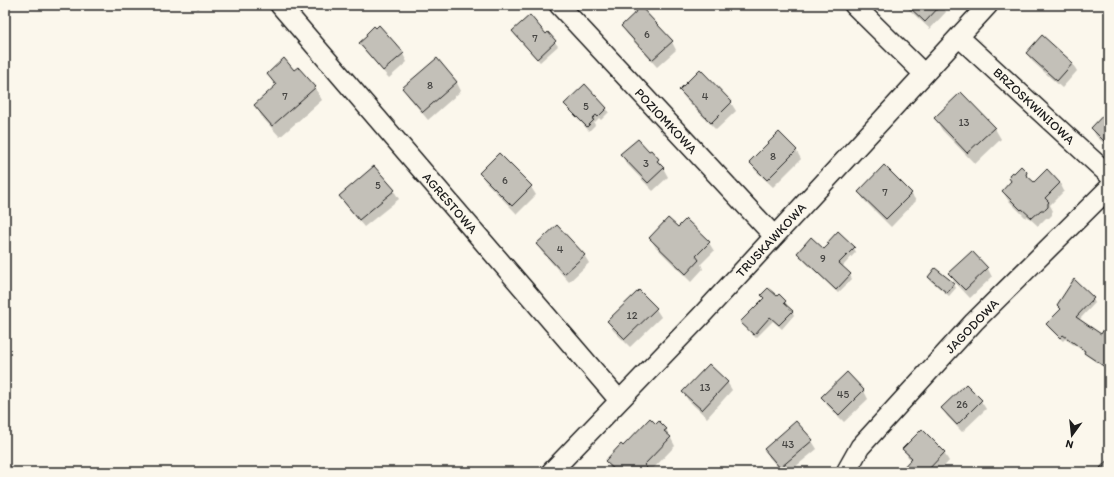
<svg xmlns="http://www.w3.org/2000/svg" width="1114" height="477" font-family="Itim,sans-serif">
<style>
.shadow{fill:#0003}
.building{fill:#c3c0b8;stroke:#1c1c1c}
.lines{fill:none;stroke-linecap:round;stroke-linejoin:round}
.minor-casing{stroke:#1c1c1c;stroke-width:22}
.minor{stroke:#fbf7ec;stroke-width:19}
.labels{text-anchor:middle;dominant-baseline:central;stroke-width:3;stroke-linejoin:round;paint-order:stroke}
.number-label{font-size:11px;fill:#464543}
.street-label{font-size:13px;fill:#1c1c1c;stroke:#fbf7ec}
</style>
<rect width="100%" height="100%" fill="#fbf7ec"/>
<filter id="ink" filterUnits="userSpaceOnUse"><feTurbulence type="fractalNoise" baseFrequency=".025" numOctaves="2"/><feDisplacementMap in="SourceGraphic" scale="8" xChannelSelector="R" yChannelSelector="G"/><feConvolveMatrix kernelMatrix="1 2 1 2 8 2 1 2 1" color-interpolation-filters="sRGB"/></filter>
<g filter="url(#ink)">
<g class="shadow">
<polygon points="194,5 203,5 198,9"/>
<polygon points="436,5 445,5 440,9"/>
<polygon points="904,5 942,5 946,12 930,29"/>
<polygon points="622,26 672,42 676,50 657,67 627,34"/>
<polygon points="513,31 546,35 548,34 558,46 540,62 515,35"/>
<polygon points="361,43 403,54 407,62 389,78 365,51"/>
<polygon points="1027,53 1072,63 1077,71 1062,88 1032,61"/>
<polygon points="437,60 457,83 461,91 428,120 408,96 403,88"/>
<polygon points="298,68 315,88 322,100 280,137 262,117 255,105 276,87 268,74 294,71"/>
<polygon points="680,90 731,103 736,111 716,130 685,98"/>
<polygon points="566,104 606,108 609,112 601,120 599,118 594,123 595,125 589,131 568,108"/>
<polygon points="1109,110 1109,148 1096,136 1092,128"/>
<polygon points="935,118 994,127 1001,139 975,164 942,130"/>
<polygon points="796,150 801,159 773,187 755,170 751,162"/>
<polygon points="649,153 658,159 668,177 653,191 626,163 622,155"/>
<polygon points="499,154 531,187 536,195 517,214 485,181 480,173"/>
<polygon points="1026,173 1031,180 1034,183 1060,183 1064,191 1050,205 1053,211 1052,212 1052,215 1049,218 1046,218 1038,226 1027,216 1026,218 1008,200 1003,192"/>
<polygon points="394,191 399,199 364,227 345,204 340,196"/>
<polygon points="859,192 911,193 916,201 891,227 864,200"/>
<polygon points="678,229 709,243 714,251 701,264 703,269 691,282 655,246 650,238"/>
<polygon points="828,243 854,248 856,252 842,267 850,275 852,279 838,293 800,257 798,253 824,250 829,245"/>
<polygon points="537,244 584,255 589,263 569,282 542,252"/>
<polygon points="972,252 988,269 992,277 970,298 954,281 950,273"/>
<polygon points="936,269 954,284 956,288 949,296 931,281 929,278"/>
<polygon points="762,296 785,301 787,305 787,306 792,311 794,315 782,329 773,321 756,338 744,326 742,323 764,299"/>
<polygon points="1093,299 1095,303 1079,320 1102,335 1109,324 1109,368 1108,370 1088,356 1085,352 1065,339 1063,341 1049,328 1047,325 1061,310 1058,305"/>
<polygon points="656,309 661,317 630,347 613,330 608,322"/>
<polygon points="847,373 864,391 868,399 844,422 827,405 822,397"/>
<polygon points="727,382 732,390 707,418 688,400 683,392"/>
<polygon points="966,385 981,401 986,409 962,432 947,416 942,408"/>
<polygon points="656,425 666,429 675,446 650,472 614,472 611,470 607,462"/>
<polygon points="922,431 944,453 949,461 939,472 900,472 912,460 908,457 904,449"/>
<polygon points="812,441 817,449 789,472 782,472 769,457 765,449"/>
</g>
<g class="building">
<polygon points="907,5 941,5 925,22"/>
<polygon points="641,7 673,41 652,60 621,26"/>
<polygon points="530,15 546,34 548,32 556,41 537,59 512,31"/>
<polygon points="379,25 404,53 383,71 359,43 367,36 366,34 374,26 376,28"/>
<polygon points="1042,35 1073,63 1057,81 1026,53"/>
<polygon points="284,58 294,70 298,67 316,87 272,126 254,105 276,85 267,74"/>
<polygon points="437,58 457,82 423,112 402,88"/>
<polygon points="700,69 732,102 711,123 679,90"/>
<polygon points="585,84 607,108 598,117 596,115 592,119 594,120 587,127 564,104"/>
<polygon points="961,92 995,127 967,153 934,118"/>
<polygon points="1109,109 1109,146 1091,128"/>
<polygon points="779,132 797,150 767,180 749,162"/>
<polygon points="638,139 649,151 651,150 659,159 657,161 664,168 648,183 620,154"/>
<polygon points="499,153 532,186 512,206 479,173"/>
<polygon points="884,165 912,193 886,219 858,192"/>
<polygon points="374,166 395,190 359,220 339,196"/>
<polygon points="1021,166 1027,172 1026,175 1034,182 1047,169 1060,183 1045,198 1049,202 1048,203 1048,207 1045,210 1041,210 1032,218 1022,209 1021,210 1002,191 1011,181 1009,178 1010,177 1009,175 1012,172 1014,173"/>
<polygon points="668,218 678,227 686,219 710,242 696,256 699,260 686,274 649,238"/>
<polygon points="557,225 585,255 564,274 536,244"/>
<polygon points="838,231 855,247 839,263 851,274 836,290 797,253 811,237 824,249 829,244 827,243"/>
<polygon points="972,251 988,268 965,290 948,273"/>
<polygon points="935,268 954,283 947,293 928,277"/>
<polygon points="1074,279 1094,298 1076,317 1101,334 1108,323 1106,321 1106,320 1109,322 1109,361 1105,367 1084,353 1085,351 1063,335 1060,338 1046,324 1061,309 1057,305"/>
<polygon points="768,288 777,296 779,294 786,301 784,303 793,311 779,325 770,317 754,335 740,322 764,298 761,295"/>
<polygon points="639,290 657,308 625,339 607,321"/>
<polygon points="709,364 728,382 702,410 682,392"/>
<polygon points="847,372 864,390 839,415 821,397"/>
<polygon points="966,384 982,400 957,425 941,408"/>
<polygon points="650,418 656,424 659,421 667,429 664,431 671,437 644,465 648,469 645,472 617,472 605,461 621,444 623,446"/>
<polygon points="796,421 813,440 780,468 764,449"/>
<polygon points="922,429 945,452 926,472 899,472 912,458 902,449"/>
<polygon points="1109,458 1109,472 1105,472 1100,468"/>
</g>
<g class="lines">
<defs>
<g id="minor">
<polyline points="280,5 619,400"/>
<polyline points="559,5 774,236"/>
<polyline points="854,5 924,74"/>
<polyline points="959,37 1109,175"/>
<polyline points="551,472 700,317 988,5"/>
<polyline points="846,472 860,447 974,322 1109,188"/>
</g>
</defs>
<use href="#minor" class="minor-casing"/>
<use href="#minor" class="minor"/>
</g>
</g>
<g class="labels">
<g class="number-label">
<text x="647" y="34">6</text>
<text x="535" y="38">7</text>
<text x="430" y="85">8</text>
<text x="285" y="96">7</text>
<text x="705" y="96">4</text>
<text x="586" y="106">5</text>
<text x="964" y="122">13</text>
<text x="773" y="156">8</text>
<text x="646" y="163">3</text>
<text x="505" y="180">6</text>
<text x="378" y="185">5</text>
<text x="885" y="192">7</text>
<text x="560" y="249">4</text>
<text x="823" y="258">9</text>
<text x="632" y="315">12</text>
<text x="705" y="387">13</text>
<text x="843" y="394">45</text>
<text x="962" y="404">26</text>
<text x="788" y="444">43</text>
</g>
<g class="street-label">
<text transform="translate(1034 106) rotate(43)">BRZOSKWINIOWA</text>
<text transform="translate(666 121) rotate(47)">POZIOMKOWA</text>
<text transform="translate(450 203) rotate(49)">AGRESTOWA</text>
<text transform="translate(771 240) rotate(-47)">TRUSKAWKOWA</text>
<text transform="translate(972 326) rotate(-46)">JAGODOWA</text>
</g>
</g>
<rect width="1114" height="477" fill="none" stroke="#fbf7ec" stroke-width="20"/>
<rect x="10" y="10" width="1094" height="457" fill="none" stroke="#1c1c1c" stroke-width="1.5" filter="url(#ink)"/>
<g transform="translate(1072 435) rotate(195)" stroke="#fbf7ec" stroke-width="3" paint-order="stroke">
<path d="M0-3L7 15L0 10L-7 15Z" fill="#1c1c1c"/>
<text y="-6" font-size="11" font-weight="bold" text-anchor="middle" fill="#1c1c1c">N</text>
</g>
</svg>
